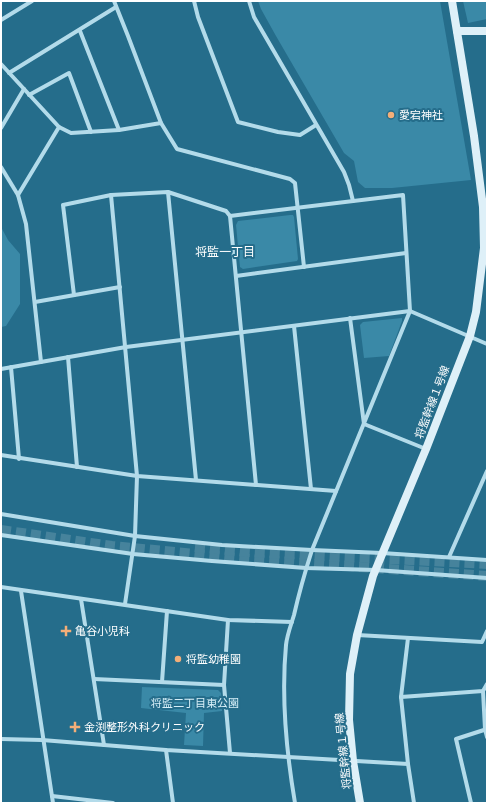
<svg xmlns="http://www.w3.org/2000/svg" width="488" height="804" font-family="Quicksand,'Noto Sans JP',sans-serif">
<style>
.green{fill:#3a89a7}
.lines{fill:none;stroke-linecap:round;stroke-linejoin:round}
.primary-tunnel{stroke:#46839c;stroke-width:10;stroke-dasharray:10 5;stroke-linecap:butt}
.street{stroke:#b3dbea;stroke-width:4}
.secondary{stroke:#def0f8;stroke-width:8}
.poi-dot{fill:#f3ae78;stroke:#256d8b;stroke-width:1.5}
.labels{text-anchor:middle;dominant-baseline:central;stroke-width:4;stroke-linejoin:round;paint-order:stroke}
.poi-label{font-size:11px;fill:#fff;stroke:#256d8b;text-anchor:start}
.street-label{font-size:11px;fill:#fff;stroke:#256d8b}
.park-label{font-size:11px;fill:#d7eff8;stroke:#256d8b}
.neighbourhood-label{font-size:12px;fill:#fff;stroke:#256d8b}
</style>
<rect width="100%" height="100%" fill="#256d8b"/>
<g class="green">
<polygon points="258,1 440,1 471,180 392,188 365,188 358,182 354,161 344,153 276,36 261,9"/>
<polygon points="463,1 487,1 487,19 468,23"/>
<polygon points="290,215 293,215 294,217 298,259 297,261 243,269 240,267 236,225 238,221"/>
<polygon points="1,227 8,240 20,254 20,304 6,326 1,327"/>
<polygon points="402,318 402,321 389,356 364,358 360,325 363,322"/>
<polygon points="142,687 218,690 221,693 222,711 204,713 203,746 184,745 186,713 141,708"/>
</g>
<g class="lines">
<g class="primary-tunnel">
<polyline points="1,530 112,546 248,559 487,576"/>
<polyline points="195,547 249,552 487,564"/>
</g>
<g class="street">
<polyline points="114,1 128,36 161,123 177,149 290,179 295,183 304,267"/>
<polyline points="194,1 198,17 238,122 278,132 300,135 316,125"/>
<polyline points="249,1 254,17 344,172 349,185 353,201"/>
<polyline points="1,20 32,1"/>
<polyline points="80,31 119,130"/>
<polyline points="1,64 59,127 18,195 26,224 41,362"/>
<polyline points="9,73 116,7"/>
<polyline points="29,95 69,73 91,132"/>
<polyline points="59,127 71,133 119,130 161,123"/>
<polyline points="1,128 24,89"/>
<polyline points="1,167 18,195"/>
<polyline points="168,192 196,480"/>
<polyline points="111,195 137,476 135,536 125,604"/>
<polyline points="230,216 256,485"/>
<polyline points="236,276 406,253"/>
<path d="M74 295 63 205 111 195 168 192 226 211 230 216 403 195 410 311 312 550C305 572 299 593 294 615 291 625 287 635 286 645 281 698 286 750 295 803"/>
<polyline points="35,302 120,287"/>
<polyline points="350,318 364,424 426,449"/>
<polyline points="294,326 311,489"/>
<polyline points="68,357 77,467"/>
<polyline points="11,367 19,459"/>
<polyline points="1,369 126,347 410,311 487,344"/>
<polyline points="1,455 137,476 336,491"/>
<polyline points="1,514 135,536 222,545 312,550 382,553 487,560"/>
<polyline points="1,535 133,554 212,561 306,568 376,570 487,578"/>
<polyline points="449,557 487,471"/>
<polyline points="1,587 228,620 292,622"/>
<polyline points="21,591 53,803"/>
<polyline points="81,599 104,745"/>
<polyline points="228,620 224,685 230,753"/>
<polyline points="357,635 482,642 487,631"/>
<polyline points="94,679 224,685"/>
<polyline points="162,682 167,611"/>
<polyline points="483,691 485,729 487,737"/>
<polyline points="401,697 483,691 487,684"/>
<polyline points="1,739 42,740 166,750 408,764 401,697 408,638"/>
<polyline points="166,750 173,803"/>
<polyline points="408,764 414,803"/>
<polyline points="52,796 113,803"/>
<polyline points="471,803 456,739 487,729"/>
</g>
<g class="secondary">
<polyline points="457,31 487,31"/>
<polyline points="360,803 353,761 349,720 350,674 357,635 373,576 426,449 470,336 476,312 484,248 483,207 474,136 452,1"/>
</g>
</g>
<g class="poi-dot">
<circle cx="391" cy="115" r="4"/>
<path d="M64 625h4v4h4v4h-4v4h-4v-4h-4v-4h4z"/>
<circle cx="178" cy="659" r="4"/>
<path d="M73 721h4v4h4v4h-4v4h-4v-4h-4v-4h4z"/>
</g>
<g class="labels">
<g class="poi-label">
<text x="399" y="115">愛宕神社</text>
<text x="75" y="631">亀谷小児科</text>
<text x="186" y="659">将監幼稚園</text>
<text x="84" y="727">金渕整形外科クリニック</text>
</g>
<g class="street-label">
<text transform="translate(432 402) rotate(-69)">将監幹線１号線</text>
<text transform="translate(343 751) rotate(-96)">将監幹線１号線</text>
</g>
<g class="park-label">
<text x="195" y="703">将監二丁目東公園</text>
</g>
<g class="neighbourhood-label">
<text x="225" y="251">将監一丁目</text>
</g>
</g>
<rect width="488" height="804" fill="none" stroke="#ffffff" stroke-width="4"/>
</svg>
